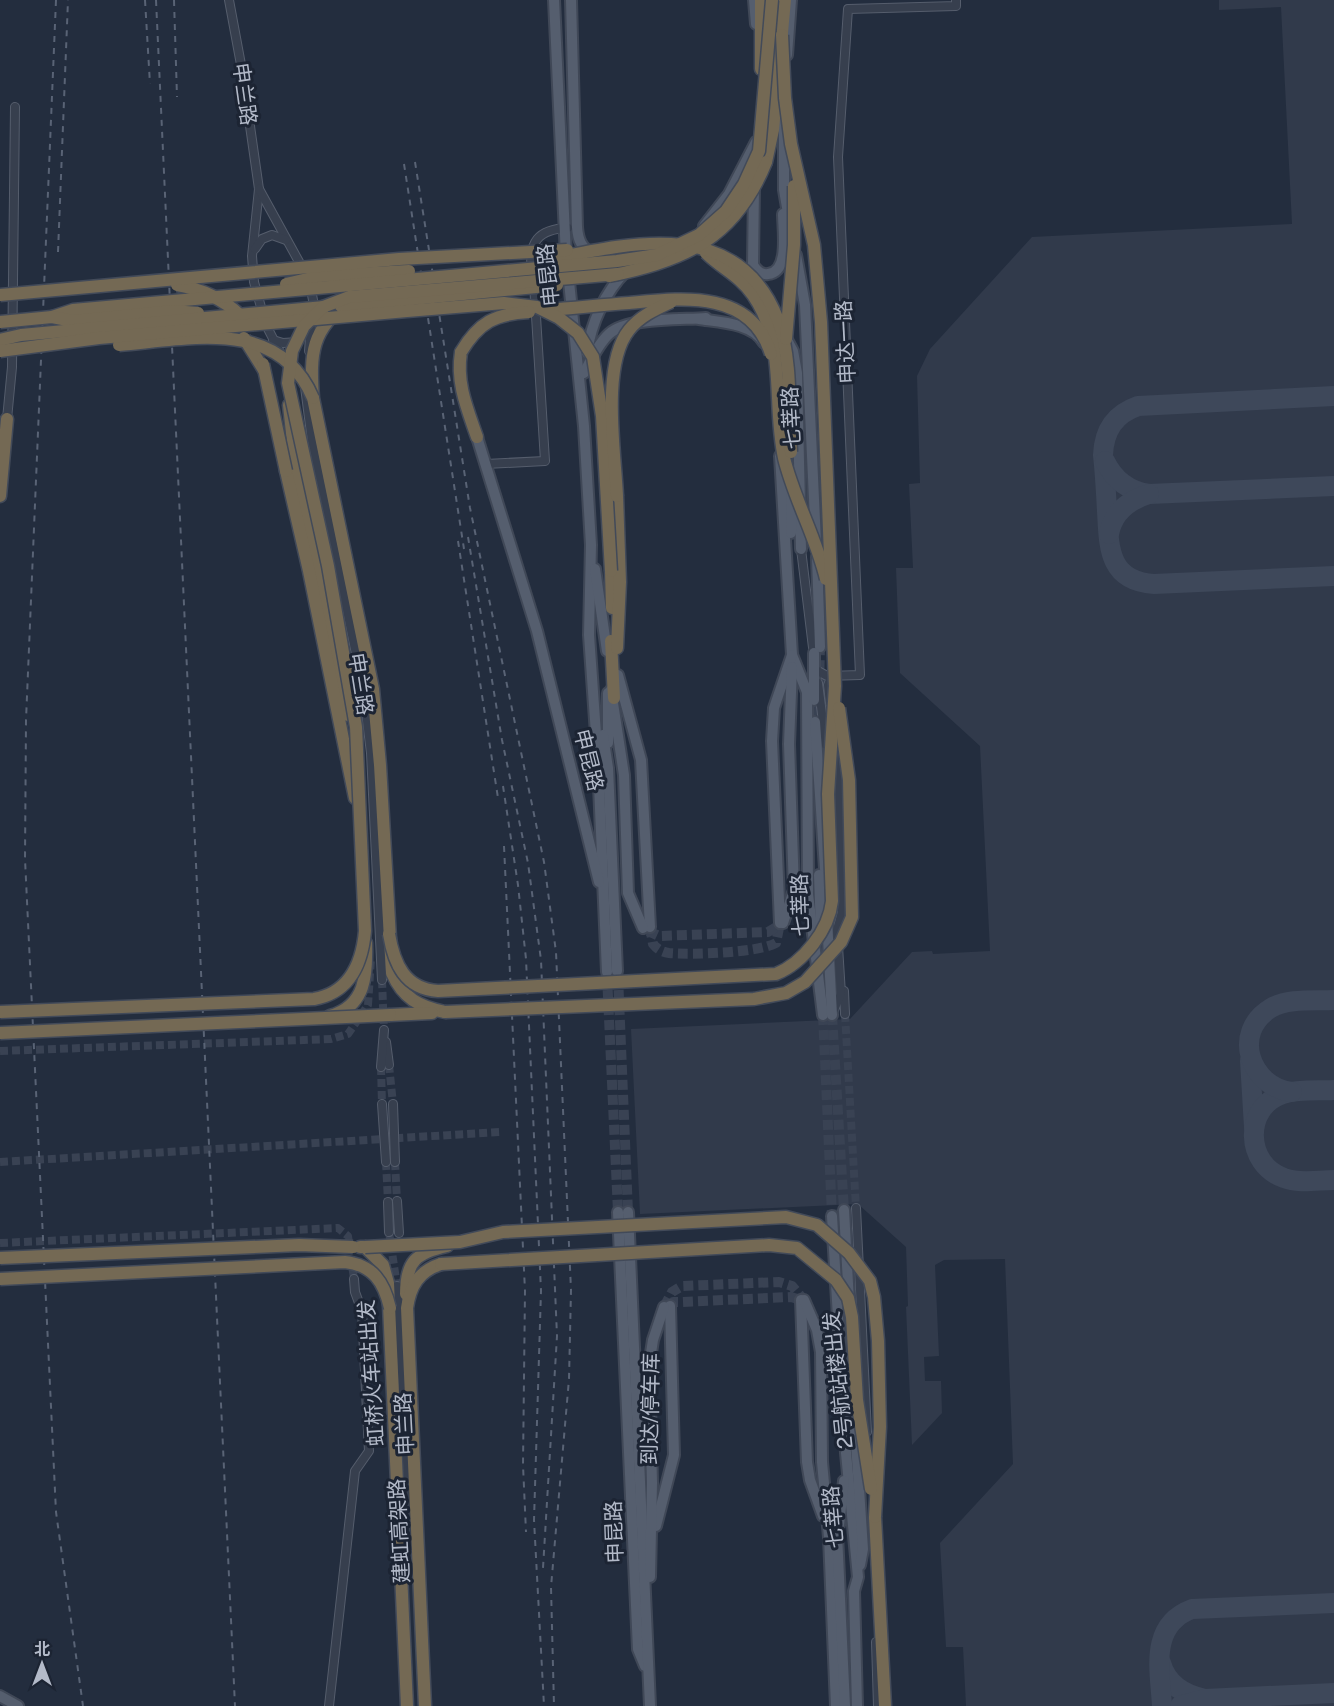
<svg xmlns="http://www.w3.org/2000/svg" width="1334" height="1706" font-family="'Public Sans','Noto Sans SC',sans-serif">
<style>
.airport{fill:#313a4b}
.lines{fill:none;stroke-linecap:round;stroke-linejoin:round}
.taxiway{stroke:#3e485a;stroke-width:20}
.minor-tunnel{stroke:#394253;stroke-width:8;stroke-dasharray:8 4;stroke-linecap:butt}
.major-tunnel{stroke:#394253;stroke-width:10;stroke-dasharray:10 5;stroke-linecap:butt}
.minor-casing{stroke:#555d6c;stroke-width:10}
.major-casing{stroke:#404857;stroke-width:14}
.highway-casing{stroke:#424a59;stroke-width:15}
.minor{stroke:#373f4e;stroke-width:8}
.major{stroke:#555e6e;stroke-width:10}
.highway{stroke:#746954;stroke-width:12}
.rail{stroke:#596375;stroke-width:2;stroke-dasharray:6 6;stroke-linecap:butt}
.highway-bridge-casing{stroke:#424a59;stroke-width:15;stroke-linecap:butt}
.highway-bridge{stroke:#746954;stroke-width:12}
.labels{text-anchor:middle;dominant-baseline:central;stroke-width:6;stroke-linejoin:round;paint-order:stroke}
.street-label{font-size:21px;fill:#b3bac9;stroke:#1c2433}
</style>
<rect width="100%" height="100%" fill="#232d3e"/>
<polygon class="airport" points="1219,0 1334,0 1334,1706 966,1706 963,1647 946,1647 940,1543 1013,1464 1005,1259 944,1260 935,1265 939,1356 924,1357 925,1381 941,1381 942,1413 912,1445 906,1307 908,1306 906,1247 858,1204 640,1214 631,1029 850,1019 912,952 932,951 933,954 990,951 980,746 900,673 896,568 913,568 909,484 920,483 917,376 930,349 1032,237 1292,224 1281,7 1219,10"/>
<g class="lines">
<g class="taxiway">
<path d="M1334 396 1138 406C1115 414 1104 430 1103 455 1105 473 1106 492 1107 511 1109 547 1108 581 1154 584L1334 576"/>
<path d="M1105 461C1114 480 1129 491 1149 494L1334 486"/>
<path d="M1109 534C1113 512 1129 500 1149 494"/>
<polyline points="1250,1061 1254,1127"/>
<path d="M1334 1090C1318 1091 1299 1089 1283 1094 1243 1107 1245 1165 1284 1178 1299 1184 1318 1180 1334 1180"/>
<path d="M1292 1092C1250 1087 1231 1032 1271 1008 1288 998 1314 1001 1334 1000"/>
<path d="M1161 1663C1167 1685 1185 1695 1205 1699"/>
<path d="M1162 1706C1160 1670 1149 1625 1192 1609L1334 1603"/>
<polyline points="1180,1706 1205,1699 1334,1693"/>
</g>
<g class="minor-tunnel">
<polyline points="382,980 384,1030"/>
<polyline points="845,1014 856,1208"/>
<polyline points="0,1051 331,1039 348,1034 368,1005 371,959"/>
<polyline points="389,1065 393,1104"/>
<polyline points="381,1067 382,1104"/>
<polyline points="0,1162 500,1132"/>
<polyline points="386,1162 388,1202"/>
<polyline points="395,1162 397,1201"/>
<polyline points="389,1232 397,1286"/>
<polyline points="0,1243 338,1228 348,1236 354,1279"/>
</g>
<g class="major-tunnel">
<polyline points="818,730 820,647"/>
<path d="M650 927 653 944C657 949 662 952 669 953 690 955 758 953 776 943L780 923"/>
<polyline points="648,931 659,936 768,932 783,923"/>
<polyline points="607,975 618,1212"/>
<polyline points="618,975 628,1212"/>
<polyline points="823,1015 832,1216"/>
<polyline points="832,1015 844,1210"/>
<polyline points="670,1306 673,1302 681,1302 791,1297 801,1300"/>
<polyline points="664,1307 672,1292 682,1286 779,1282 792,1286 804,1300"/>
</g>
<defs>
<g id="minor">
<polyline points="229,0 242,70 259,189 252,256 254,282 266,325 282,356"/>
<polyline points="259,189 303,269"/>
<polyline points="255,249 262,239 272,235 286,240"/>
<path d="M532 272C528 242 538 229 568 228"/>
<polyline points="273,340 283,343 298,342"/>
<polyline points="309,351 313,300 310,285"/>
<polyline points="305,387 312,441 363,688 371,753 382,980"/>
<polyline points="7,419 12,367 15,107"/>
<polyline points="486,464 545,461 534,284"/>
<polyline points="801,549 814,656"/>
<polyline points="816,670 827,676 860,675 838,157 848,9 956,6 956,0"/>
<polyline points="818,683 826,745"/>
<polyline points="830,703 828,685 830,680 836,677"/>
<polyline points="844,991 845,1014"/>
<polyline points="833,1012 841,994 837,930 842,912 837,738"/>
<polyline points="386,1042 389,1065"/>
<polyline points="381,1067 384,1030"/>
<polyline points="382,1104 386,1162"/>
<polyline points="393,1104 395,1162"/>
<polyline points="397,1201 399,1233"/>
<polyline points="388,1202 389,1232"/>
<polyline points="856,1208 867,1432"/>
<polyline points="397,1286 412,1546"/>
<polyline points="876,1642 878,1706"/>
<polyline points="329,1706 355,1471 369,1451 362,1311 355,1292 354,1279"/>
</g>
<g id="major">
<polyline points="554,0 566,256"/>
<path d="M571 0 577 227C578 240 581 247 592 254"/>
<polyline points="754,0 756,24"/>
<polyline points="787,55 791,0"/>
<polyline points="784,122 784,190 790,225"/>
<path d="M754 186 753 265C757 271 761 275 768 274 790 272 783 230 783 214"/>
<polyline points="704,226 729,194 756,142"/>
<polyline points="796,255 805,305 816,542"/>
<polyline points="568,272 584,426 591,545 589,635 598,762 607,972"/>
<path d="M699 319C719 322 753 323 764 343"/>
<polyline points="785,336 793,351 797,373 801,549"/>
<path d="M587 353C591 323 605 292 626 271"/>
<path d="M584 373C591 360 598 344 609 334 627 317 682 320 706 318"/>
<polyline points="477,437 537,631 599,882"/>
<polyline points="780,456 792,655 807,692 808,894 823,1015"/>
<polyline points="791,533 792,491"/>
<polyline points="817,557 820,647"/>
<polyline points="595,569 607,651"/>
<polyline points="814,653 814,700"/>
<polyline points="618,675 641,760 650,927"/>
<polyline points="611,690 624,775 628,893 643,928"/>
<polyline points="608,693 608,743"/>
<polyline points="815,722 826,883"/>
<polyline points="603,735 608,768 617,971"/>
<polyline points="819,875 821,931"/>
<polyline points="827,919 832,1015"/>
<polyline points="780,923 772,741 774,708 792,655"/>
<polyline points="783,923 794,890 789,744 792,667"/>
<polyline points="844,1210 849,1302"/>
<polyline points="618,1212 638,1649 645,1666"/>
<polyline points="628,1212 650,1706"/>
<polyline points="832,1216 846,1453 858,1577 854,1591 857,1706"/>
<polyline points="801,1300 807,1462 810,1480 823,1516"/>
<polyline points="804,1300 817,1330 821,1352 822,1462 829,1537 836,1706"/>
<polyline points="854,1413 863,1549 860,1565"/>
<polyline points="832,1510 837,1534 845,1706"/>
<polyline points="839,1525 844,1481"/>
<polyline points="656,1526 674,1455 670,1306"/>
<polyline points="650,1577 652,1483 649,1366 653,1340 664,1307"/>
<polyline points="0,1696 18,1706"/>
</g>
<g id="highway">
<polyline points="761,69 761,0"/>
<polyline points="766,162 773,130 785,0"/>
<path d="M349 301C311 330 310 353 313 398L373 689 380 765 392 973C403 998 419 1007 445 1012"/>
<path d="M461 352C456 383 467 408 477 437"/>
<polyline points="289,405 296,470 319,568 348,715"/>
<polyline points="286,471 309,571 355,798"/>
<polyline points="0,496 7,419"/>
<polyline points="611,571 612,608"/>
<polyline points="611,641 614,698"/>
<polyline points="617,648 620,582 617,496"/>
<polyline points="390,1015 432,1013"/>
<path d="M330 1016C366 1006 367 975 366 943"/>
<polyline points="360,1247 365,1247 383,1265 388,1283 407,1706"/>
<path d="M406 1294C406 1261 416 1253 447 1246"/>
<polyline points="875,1517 885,1706"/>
<path d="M425 1706 407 1308C410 1286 419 1271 441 1264"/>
</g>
</defs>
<use href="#minor" class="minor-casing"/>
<use href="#major" class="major-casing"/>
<use href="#highway" class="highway-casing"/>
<use href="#minor" class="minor"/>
<use href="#major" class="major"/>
<use href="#highway" class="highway"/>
<g class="rail">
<polyline points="56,0 26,720 25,859 56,1512 83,1706"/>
<polyline points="145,0 150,84"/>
<polyline points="156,0 235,1706"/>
<polyline points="174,0 177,97"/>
<polyline points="415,162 470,508 544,862 556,952 571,1290 569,1379 551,1587 554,1706"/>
<polyline points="404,164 464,549"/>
<polyline points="58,252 68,0"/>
<polyline points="468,537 502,740 528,863 541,960 557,1336 543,1568"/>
<polyline points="458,541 498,798"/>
<polyline points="503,786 518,885 526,959 541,1291 534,1520 544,1706"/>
<polyline points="504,846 525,1291 523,1465 526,1532"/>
</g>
<defs>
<g id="highway-bridge">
<path d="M706 253C721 268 740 276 753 295 787 344 772 403 784 458 794 499 816 537 826 579"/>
<path d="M543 261C628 243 738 215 778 320 792 357 789 412 791 452"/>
<path d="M609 276C686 261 736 237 766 162"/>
<polyline points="286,284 320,276 409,271"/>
<path d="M177 285C202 289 223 299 241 316"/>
<polyline points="0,295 399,259 567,250"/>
<polyline points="341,306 557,285"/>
<path d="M547 310C574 308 602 305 629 303 682 298 751 289 771 354"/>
<polyline points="52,317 73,310 617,261 657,255 699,235 726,211 744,184 759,151 772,0"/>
<polyline points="0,322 52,317 73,321 173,311 198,313"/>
<polyline points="244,338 264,370"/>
<polyline points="786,339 794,245 794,186"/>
<polyline points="0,340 21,335 324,307"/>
<path d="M119 345C190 339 279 317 313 398"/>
<polyline points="0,351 99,338 407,311 504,303 537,307 559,318 578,333 593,357 602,416 611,571"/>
<path d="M461 352C479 322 495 314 529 312"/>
<polyline points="263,364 286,471"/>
<path d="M617 496C615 452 601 365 629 330 640 316 656 309 671 302"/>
<path d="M389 934C394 964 405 989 438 991L776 974C803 963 829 930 832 901L828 794 835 686 821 322 814 245 791 144 785 98 782 35"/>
<path d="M0 1012 314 999C349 993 362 964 365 931L356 727 328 566 288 383 292 351 304 326 323 307 349 297 618 274"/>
<polyline points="445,1012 754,999 786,993 805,982 841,942 852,917 849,780 839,708"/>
<polyline points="0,1033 390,1015"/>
<polyline points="365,1247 460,1242 503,1232 786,1217 817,1225 849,1253 870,1281 874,1297 878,1341 880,1427 875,1517"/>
<polyline points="0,1258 299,1245 353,1247"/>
<polyline points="441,1264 769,1245 797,1248 836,1280 848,1298 852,1317 857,1400 871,1489"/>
<path d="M0 1279 345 1262C373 1265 384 1282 390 1308"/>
</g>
</defs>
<use href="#highway-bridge" class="highway-bridge-casing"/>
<use href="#highway-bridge" class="highway-bridge"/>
</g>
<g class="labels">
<g class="street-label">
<text transform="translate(245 94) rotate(82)">申兰路</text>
<text transform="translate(548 275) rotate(-96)">申昆路</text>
<text transform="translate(845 342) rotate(-93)">申达一路</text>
<text transform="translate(791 418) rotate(-93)">七莘路</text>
<text transform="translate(361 684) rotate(81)">申兰路</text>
<text transform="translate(589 760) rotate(76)">申昆路</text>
<text transform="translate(800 905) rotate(-92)">七莘路</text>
<text transform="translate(371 1373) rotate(-94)">虹桥火车站出发</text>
<text transform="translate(838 1380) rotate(-96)">2号航站楼出发</text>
<text transform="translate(650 1409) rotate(-89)">到达/停车库</text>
<text transform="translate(404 1424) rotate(-93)">申兰路</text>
<text transform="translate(833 1517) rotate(-95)">七莘路</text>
<text transform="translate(399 1531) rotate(-93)">建虹高架路</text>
<text transform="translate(614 1532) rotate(-92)">申昆路</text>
</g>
</g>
<g transform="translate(42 1664)" stroke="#1c2433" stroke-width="4.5" paint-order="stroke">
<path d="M0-4.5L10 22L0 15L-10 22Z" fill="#b3bac9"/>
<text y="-9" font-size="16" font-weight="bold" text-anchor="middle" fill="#b3bac9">北</text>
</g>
</svg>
